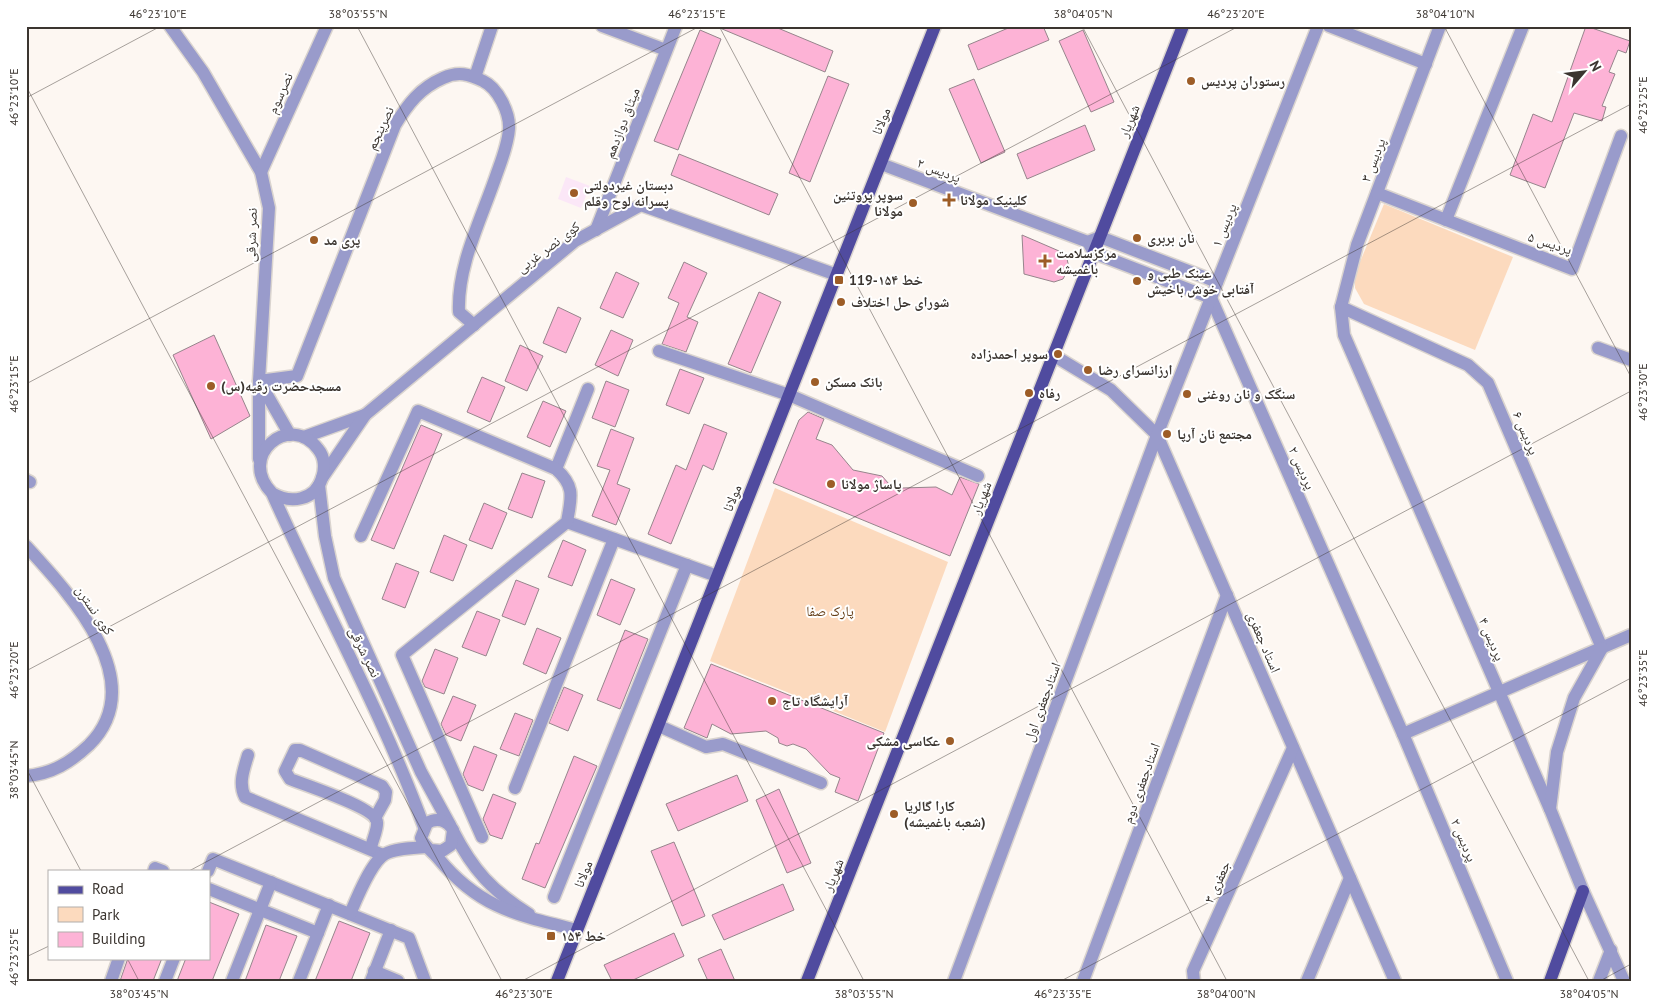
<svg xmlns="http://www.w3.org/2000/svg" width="1657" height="1007" font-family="'PT Sans','Noto Naskh Arabic',sans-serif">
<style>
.education{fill:#fbe7f7}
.green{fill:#fcdabe}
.building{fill:#fdb3d6;stroke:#96858c}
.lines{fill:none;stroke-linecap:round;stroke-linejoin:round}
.minor-casing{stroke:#dad4cf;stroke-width:15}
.major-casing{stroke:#dad4cf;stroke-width:15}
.minor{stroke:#999bcb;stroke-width:12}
.major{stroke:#504b9f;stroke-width:12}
.ticks{fill:none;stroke:#3b3530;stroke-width:1;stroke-opacity:0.45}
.poi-dot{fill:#9d5d27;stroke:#fff;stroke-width:2}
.labels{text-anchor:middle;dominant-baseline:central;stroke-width:4;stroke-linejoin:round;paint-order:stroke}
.poi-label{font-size:14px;font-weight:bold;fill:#3b3530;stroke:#fff;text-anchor:start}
.street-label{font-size:14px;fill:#3b3530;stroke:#fff}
.park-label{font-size:14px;fill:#653e17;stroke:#fff}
.neatline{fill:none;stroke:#3b3530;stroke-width:2}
.ticks-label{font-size:12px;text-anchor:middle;fill:#3b3530}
</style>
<rect width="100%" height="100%" fill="#fdf7f2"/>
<polygon class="education" points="566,177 590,186 581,208 558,199"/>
<g class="green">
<polygon points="1384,204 1513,257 1475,350 1364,304 1355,288 1355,274"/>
<polygon points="775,488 948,562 885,732 710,661"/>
</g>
<g class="building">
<polygon points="715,26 773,26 833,51 825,72"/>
<polygon points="1013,26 1043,26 1049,40 978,70 968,45"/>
<polygon points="1586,26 1630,41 1626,53 1618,50 1609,72 1615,74 1602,106 1606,107 1602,121 1574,113 1545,188 1510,175 1533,114 1552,122"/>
<polygon points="700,30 721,39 678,150 654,141"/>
<polygon points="1083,30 1114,102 1091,112 1059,41"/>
<polygon points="828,76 849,84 810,182 789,173"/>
<polygon points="974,79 1005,152 981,163 949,89"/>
<polygon points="1085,125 1095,150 1027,179 1017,154"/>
<polygon points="679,154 778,194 769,215 671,175"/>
<polygon points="1022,235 1066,254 1069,268 1063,279 1054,282 1024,274"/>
<polygon points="684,262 707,273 687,317 698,322 686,352 662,344 679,303 668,298"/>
<polygon points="616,272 639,283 623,318 600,308"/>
<polygon points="759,292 781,302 751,373 728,364"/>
<polygon points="558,307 581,318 566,353 543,343"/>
<polygon points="611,330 633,340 618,376 595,365"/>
<polygon points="214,335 250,416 211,439 173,355"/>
<polygon points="520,345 543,356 527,391 505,381"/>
<polygon points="680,369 704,378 689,414 666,405"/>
<polygon points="482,377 505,387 490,422 467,412"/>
<polygon points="606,381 629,390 615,427 592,418"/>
<polygon points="543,401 566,411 550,447 527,437"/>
<polygon points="808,412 824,419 816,439 832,445 853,470 882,476 889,484 902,488 936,487 952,495 960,477 979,484 950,556 773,483 799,420"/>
<polygon points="704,424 727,433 713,470 703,465 671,544 648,534 676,465 686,470"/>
<polygon points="421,425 442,434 394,549 371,540"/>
<polygon points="611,429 634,438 617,484 630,489 616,525 592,516 610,470 597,466"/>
<polygon points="522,473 545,481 532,518 508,509"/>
<polygon points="484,503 507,513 492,549 469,540"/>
<polygon points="444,535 467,545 453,581 430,572"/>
<polygon points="563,540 586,550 572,586 548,577"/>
<polygon points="396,563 419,572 405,608 382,599"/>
<polygon points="611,579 635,589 620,625 597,615"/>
<polygon points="516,580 539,589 525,625 502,616"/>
<polygon points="477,611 500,620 486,656 462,647"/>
<polygon points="537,628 561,638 546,674 523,664"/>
<polygon points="625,630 648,639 620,709 597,700"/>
<polygon points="435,649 458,658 444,694 425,687 422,681"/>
<polygon points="711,664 884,733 858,801 835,792 840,778 830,774 806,749 793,744 787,746 779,743 778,738 766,731 731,734 712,724 707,738 684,728"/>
<polygon points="564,687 583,695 568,731 549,723"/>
<polygon points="453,696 476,705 461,741 446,735 441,724"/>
<polygon points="515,713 533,720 519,756 500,749"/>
<polygon points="474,746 497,755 483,791 468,785 463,774"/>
<polygon points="574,756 597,766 545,888 522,879 536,843 539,844"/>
<polygon points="737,775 748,801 678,831 666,804"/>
<polygon points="779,789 811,863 787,873 756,800"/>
<polygon points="493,794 516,803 502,839 490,835 483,819"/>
<polygon points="674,842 705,916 682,926 651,851"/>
<polygon points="783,884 794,910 724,940 712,915"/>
<polygon points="209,902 239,914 212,981 177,981 186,958 209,958"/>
<polygon points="339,921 370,933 351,981 315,981"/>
<polygon points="266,925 297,936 279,981 245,981"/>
<polygon points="674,933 684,956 631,981 612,981 604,965"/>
<polygon points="721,949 735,981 708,981 698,959"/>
<polygon points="128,958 162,958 153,981 120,981"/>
</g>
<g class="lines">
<defs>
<g id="minor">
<path d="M170 26 203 72 261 172 269 208 259 381 297 376 395 125C408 104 420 88 443 78 458 71 469 74 483 81 498 88 510 113 509 129 508 144 502 159 497 173 482 218 457 265 459 312L474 325"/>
<polyline points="602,26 666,50"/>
<polyline points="1329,26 1426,64"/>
<polyline points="1440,26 1357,245 1341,307 1344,335 1550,809 1583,891 1624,981"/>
<polyline points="475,77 492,26"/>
<polyline points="881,164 1088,242 1094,253 1211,298 1403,734 1507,981"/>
<polyline points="261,172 327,26"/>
<polyline points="1377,193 1572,269 1621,136"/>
<polyline points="1446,220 1523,26"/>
<polyline points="596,230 676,26"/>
<polyline points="1090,241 1100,237 1217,282"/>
<polyline points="1341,307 1468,365 1488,383 1602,648"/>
<polyline points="1598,348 1631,360"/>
<polyline points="659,351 789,395 978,476"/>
<polyline points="1053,355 1111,390 1157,435 1395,981"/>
<polyline points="304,437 365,415"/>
<polyline points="259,459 259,381 290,435"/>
<polyline points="556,469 588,389"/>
<polyline points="322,478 365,415 575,241 641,205 837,275"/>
<polyline points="26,480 30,482"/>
<polyline points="319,485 325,536 334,578 421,772 450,825"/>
<path d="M272 493C290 504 315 501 322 478 325 469 325 457 318 449 290 411 236 456 272 493 322 605 382 712 424 827"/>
<polyline points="567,522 717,576"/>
<path d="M361 536 418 411 556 469C576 487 571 498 567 522L402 655 482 837"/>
<path d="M26 546C70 594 152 682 89 745 71 762 52 774 26 776"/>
<polyline points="659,726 706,747 723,744 821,783"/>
<polyline points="1403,734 1631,635"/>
<path d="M248 755C244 769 238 783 245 797L383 855"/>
<polyline points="515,788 614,539"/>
<polyline points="1550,809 1557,752 1574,698 1602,648"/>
<path d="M453 831C473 870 492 891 529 914"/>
<path d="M371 848C372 841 378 829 377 822 376 808 305 785 290 779L285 771 295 750H300L382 786 386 792 385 800 375 818"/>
<path d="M431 850 442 851 451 845 453 830C447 820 437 817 427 823L421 838C424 846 432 851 438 858 479 908 517 915 577 930"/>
<polyline points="154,871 155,868 163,871"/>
<polyline points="208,871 213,859 409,938 425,981"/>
<polyline points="209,889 318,933"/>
<polyline points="554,897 687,565"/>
<path d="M350 914C356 900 371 862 385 854 396 848 414 848 426 847"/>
<polyline points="374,971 398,981"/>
<polyline points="111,981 119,958"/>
<polyline points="165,981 174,958"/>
<polyline points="232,981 271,882"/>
<polyline points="299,981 329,905"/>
<polyline points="371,981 391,930"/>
<polyline points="954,981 1157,435 1318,26"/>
<polyline points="1083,981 1227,595"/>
<polyline points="1194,981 1193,971 1293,748"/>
<polyline points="1307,981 1350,878"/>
<polyline points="1599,981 1611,950"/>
</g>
<g id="major">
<polyline points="557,981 935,26"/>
<polyline points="807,981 1183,26"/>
<polyline points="1550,981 1583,891"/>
</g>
</defs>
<use href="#minor" class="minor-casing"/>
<use href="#major" class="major-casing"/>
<use href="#minor" class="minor"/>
<use href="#major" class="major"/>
</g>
<path class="ticks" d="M357 26 864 981M719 26 1227 981M1082 26 1589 981M1444 26 1631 377M26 86 502 981M26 98 161 26M26 384 700 26M26 671 1239 26M26 768 81 871M189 871 1631 104M26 957 49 946M127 958 139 981M522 981 1631 391M1061 981 1631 678M1600 981 1631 964"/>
<g class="poi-dot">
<circle cx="1191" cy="81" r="5"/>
<circle cx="574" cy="193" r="5"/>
<path d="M946.5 192.5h5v5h5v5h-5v5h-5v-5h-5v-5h5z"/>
<circle cx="913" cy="203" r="5"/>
<circle cx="1137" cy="238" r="5"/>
<circle cx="314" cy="240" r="5"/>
<path d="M1042.5 253.5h5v5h5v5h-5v5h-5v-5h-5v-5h5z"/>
<rect x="834" y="275" width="10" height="10" rx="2.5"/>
<circle cx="1137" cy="281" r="5"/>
<circle cx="841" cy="302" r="5"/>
<circle cx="1058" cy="354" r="5"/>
<circle cx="1088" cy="370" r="5"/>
<circle cx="815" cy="382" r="5"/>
<circle cx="211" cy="386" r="5"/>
<circle cx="1029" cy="393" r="5"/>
<circle cx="1187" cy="394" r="5"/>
<circle cx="1167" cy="434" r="5"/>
<circle cx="831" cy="484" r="5"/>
<circle cx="772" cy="701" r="5"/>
<circle cx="950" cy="741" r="5"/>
<circle cx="894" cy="814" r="5"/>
<rect x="546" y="931" width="10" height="10" rx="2.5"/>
</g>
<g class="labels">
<g class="poi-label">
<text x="1201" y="81">رستوران پردیس</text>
<text x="584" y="185">دبستان غیردولتی<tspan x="584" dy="16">پسرانه لوح وقلم</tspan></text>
<text x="903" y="195" text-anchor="end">سوپر پروتئین<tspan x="903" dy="16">مولانا</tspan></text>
<text x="960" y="200">کلینیک مولانا</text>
<text x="1147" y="238">نان بربری</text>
<text x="324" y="240">پری مد</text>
<text x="1056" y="253">مرکزسلامت<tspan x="1056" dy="16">باغمیشه</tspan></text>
<text x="1147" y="273">عینک طبی و<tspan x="1147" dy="16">آفتابی خوش باخیش</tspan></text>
<text x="849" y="280">خط ۱۵۴-119</text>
<text x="851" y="302">شورای حل اختلاف</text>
<text x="1048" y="354" text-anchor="end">سوپر احمدزاده</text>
<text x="1098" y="370">ارزانسرای رضا</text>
<text x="825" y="382">بانک مسکن</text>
<text x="221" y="386">مسجدحضرت رقیه(س)</text>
<text x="1039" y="393">رفاه</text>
<text x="1197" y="394">سنگک و نان روغنی</text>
<text x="1177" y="434">مجتمع نان آرپا</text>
<text x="841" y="484">پاساژ مولانا</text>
<text x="782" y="701">آرایشگاه تاج</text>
<text x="940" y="741" text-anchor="end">عکاسی مشکی</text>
<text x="904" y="806">کارا گالریا<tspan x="904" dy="16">(شعبه باغمیشه)</tspan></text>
<text x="561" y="936">خط ۱۵۴</text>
</g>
<g class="street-label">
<text transform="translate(280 93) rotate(-66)">نصرسوم</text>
<text transform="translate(881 121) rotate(-68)">مولانا</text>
<text transform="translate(1129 121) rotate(-68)">شهریار</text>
<text transform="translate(622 123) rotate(-69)">میثاق دوازدهم</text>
<text transform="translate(380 128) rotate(-65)">نصرپنجم</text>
<text transform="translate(1373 160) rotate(-69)">پردیس ۳</text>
<text transform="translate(939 170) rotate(21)">پردیس ۲</text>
<text transform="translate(1224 225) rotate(-68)">پردیس ۱</text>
<text transform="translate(251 235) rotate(-88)">نصر شرقی</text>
<text transform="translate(1550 243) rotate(18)">پردیس ۵</text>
<text transform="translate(548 247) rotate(-37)">کوی نصر غربی</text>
<text transform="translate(1526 433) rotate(67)">پردیس ۶</text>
<text transform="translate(1302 468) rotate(66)">پردیس ۲</text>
<text transform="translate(732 498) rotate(-68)">مولانا</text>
<text transform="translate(981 498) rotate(-69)">شهریار</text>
<text transform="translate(95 610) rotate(56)">کوی نسترن</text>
<text transform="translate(1492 639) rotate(67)">پردیس ۴</text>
<text transform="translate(1264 642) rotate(67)">استاد جعفری</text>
<text transform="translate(365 652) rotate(64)">نصر شرقی</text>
<text transform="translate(1042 702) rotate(-70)">استادجعفری اول</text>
<text transform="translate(1141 783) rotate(-70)">استادجعفری دوم</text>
<text transform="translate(1464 840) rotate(67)">پردیس ۲</text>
<text transform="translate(583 874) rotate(-68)">مولانا</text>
<text transform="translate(833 875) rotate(-68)">شهریار</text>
<text transform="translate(1217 882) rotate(-66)">جعفری ۳</text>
</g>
<g class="park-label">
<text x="830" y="611">پارک صفا</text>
</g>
</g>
<rect width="1657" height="1007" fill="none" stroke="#ffffff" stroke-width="55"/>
<rect x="48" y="870" width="162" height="90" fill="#ffffff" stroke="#b1aeac"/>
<rect x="58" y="886" width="25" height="8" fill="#504b9f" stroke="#b1aeac"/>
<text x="92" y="894" font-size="15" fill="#3b3530">Road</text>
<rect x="58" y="907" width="25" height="15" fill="#fcdabe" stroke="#b1aeac"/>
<text x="92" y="920" font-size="15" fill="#3b3530">Park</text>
<rect x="58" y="932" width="25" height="15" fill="#fdb3d6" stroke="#b1aeac"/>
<text x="92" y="944" font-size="15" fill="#3b3530">Building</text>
<g transform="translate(1584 72) rotate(62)" stroke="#ffffff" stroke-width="4" paint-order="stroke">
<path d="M0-4L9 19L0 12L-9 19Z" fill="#3b3530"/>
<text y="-8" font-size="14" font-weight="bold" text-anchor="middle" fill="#3b3530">N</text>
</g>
<rect x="28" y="28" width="1602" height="952" class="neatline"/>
<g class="ticks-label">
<text x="158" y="18">46°23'10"E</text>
<text x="358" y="18">38°03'55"N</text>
<text x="697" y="18">46°23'15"E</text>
<text x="1083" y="18">38°04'05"N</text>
<text x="1236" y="18">46°23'20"E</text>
<text x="1445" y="18">38°04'10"N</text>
<text transform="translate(14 97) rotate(-90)" y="4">46°23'10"E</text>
<text transform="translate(1643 105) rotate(-90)" y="4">46°23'25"E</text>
<text transform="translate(14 384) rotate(-90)" y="4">46°23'15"E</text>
<text transform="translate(1643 392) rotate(-90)" y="4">46°23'30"E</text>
<text transform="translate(14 670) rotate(-90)" y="4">46°23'20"E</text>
<text transform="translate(1643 678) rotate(-90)" y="4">46°23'35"E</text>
<text transform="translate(14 770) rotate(-90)" y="4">38°03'45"N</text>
<text transform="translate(14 957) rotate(-90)" y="4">46°23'25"E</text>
<text x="139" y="998">38°03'45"N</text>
<text x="524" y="998">46°23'30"E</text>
<text x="864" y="998">38°03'55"N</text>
<text x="1063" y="998">46°23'35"E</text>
<text x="1226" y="998">38°04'00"N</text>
<text x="1589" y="998">38°04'05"N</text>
</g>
</svg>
